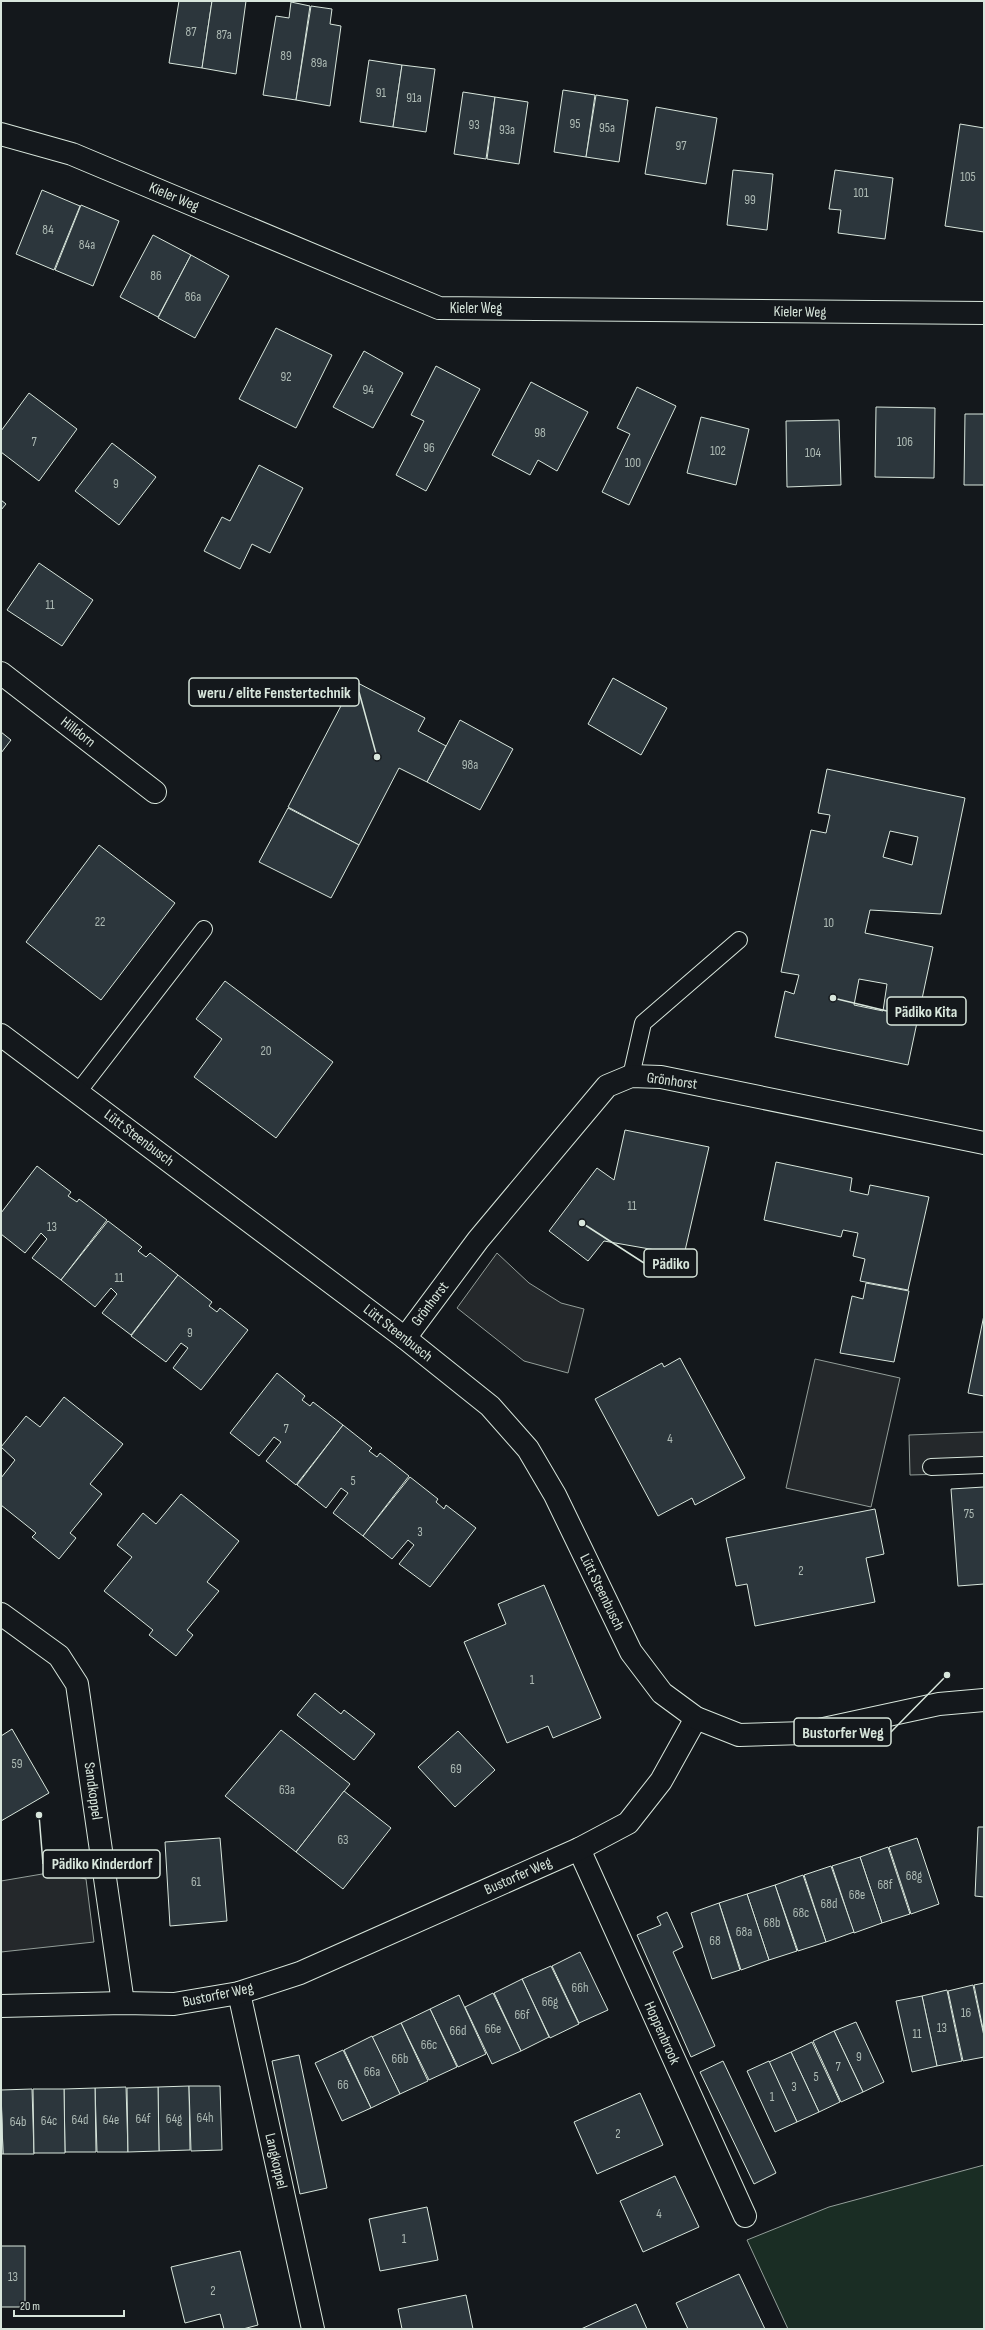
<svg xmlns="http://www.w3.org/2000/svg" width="985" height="2330" font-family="'Sofia Sans Condensed',sans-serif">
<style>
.green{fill:#1a2d24;stroke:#939e99}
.parking{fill:#24282b;stroke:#939e99}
.building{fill:#2c363c;stroke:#d8e6dc;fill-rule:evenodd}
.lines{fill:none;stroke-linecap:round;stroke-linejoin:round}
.service-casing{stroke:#d8e6dc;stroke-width:18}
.minor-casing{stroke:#d8e6dc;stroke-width:24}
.tertiary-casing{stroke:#d8e6dc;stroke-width:24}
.service{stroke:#14181c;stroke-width:16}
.minor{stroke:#14181c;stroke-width:22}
.tertiary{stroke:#14181c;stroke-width:22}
.labels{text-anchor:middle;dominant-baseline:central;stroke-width:3;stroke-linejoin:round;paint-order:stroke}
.number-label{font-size:13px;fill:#adbab4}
.street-label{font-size:15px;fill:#d8e6dc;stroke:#14181c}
.leader{fill:none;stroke:#d8e6dc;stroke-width:1.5}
.callout-dot{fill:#d8e6dc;stroke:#14181c;stroke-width:1.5}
.callout{fill:#14181c;stroke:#d8e6dc;stroke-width:1.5}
.callout-label{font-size:16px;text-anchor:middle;font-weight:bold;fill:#d8e6dc}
</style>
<rect width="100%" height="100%" fill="#14181c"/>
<polygon class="green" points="984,2165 984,2329 788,2329 747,2240 829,2207"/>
<g class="parking">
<polygon points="497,1253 529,1283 561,1303 584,1309 568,1373 524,1361 457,1308"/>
<polygon points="815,1359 900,1378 871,1507 786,1488"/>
<polygon points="984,1432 984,1473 910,1475 909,1435"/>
<polygon points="54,1872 86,1879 94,1942 1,1952 1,1881"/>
</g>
<g class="building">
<polygon points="179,1 212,1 202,68 169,63"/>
<polygon points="212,1 246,1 236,74 202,68"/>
<polygon points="291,2 310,6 296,100 263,95 276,16 289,18"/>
<polygon points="311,6 332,9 330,24 341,26 330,106 296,100"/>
<polygon points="369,60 402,65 393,127 360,122"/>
<polygon points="402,65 435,69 426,132 393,127"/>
<polygon points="563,90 595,95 586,157 554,152"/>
<polygon points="463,92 495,97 486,159 454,154"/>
<polygon points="596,95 628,100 619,162 586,157"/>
<polygon points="495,97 528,102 519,164 487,159"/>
<polygon points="656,107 717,118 706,184 645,174"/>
<polygon points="960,124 984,128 984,232 945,226"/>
<polygon points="733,170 773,174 767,230 727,225"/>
<polygon points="835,170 893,178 885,239 838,233 841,210 829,209"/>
<polygon points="42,190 80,206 54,270 16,254"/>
<polygon points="81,205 119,221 93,286 55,270"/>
<polygon points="153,235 191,255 158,317 120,297"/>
<polygon points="191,255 229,276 195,338 158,318"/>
<polygon points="276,328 332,355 296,428 239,399"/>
<polygon points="364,351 403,373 373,428 333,407"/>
<polygon points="436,366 480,389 426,491 396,475 424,421 411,415"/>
<polygon points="531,382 588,412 557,471 538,460 530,475 492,455"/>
<polygon points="637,387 676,406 629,505 602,492 630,434 617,428"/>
<polygon points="29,393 77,429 39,481 1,452 1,431"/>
<polygon points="876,407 935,408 934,478 875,477"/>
<polygon points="965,414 984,414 984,485 964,485"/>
<polygon points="701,417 749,429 736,485 687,473"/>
<polygon points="839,420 841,485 787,487 786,421"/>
<polygon points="112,443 156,477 119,525 75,491"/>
<polygon points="259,465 303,488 270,553 252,544 240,569 204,551 222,517 230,521"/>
<polygon points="1,500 6,504 1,510"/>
<polygon points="39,563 93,600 62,646 7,610"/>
<polygon points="613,678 667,708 641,755 588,724"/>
<polygon points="354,681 425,718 418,731 446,746 427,782 399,768 359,845 288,807"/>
<polygon points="460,720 513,749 480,810 427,782"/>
<polygon points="1,732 11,740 1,753"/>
<path d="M827 769 965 798 941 914 870 910 865 933 933 947 908 1065 775 1037 785 991 794 994 799 975 781 972 811 830 826 833 830 815 818 813ZM890 831 918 837 912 865 883 857ZM859 979 887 984 883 1011 854 1005Z"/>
<polygon points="288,808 359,845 331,898 259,862"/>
<polygon points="99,845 175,903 101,1000 26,942"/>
<polygon points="225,981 333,1062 276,1138 194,1077 222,1039 196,1019"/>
<polygon points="625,1130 709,1147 684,1255 604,1241 588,1261 549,1231 597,1168 614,1180"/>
<polygon points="776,1162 852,1178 850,1191 868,1195 870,1185 929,1197 908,1290 860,1281 865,1259 853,1256 858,1233 843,1230 841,1237 764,1220"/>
<polygon points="37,1166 71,1192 68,1196 77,1202 79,1199 107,1220 61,1280 32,1258 47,1239 41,1233 25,1253 1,1234 1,1213"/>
<polygon points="108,1221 142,1247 138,1251 146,1257 150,1253 178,1275 131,1335 102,1313 117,1294 111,1288 95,1307 61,1280"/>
<polygon points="178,1275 212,1302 209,1306 217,1312 220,1308 248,1330 201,1390 173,1368 188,1348 181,1343 166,1362 131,1336"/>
<polygon points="866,1283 909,1291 894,1362 840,1353 852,1296 863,1299"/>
<polygon points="984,1315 984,1396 968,1393"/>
<polygon points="680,1358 745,1478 695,1505 692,1498 658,1516 595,1399 662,1363 664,1367"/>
<polygon points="277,1373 305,1396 302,1400 310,1406 313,1402 343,1425 296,1485 266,1461 281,1442 274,1437 259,1456 230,1433"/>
<polygon points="64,1397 123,1444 90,1484 102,1494 70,1533 76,1538 59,1559 32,1537 36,1533 1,1505 1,1478 15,1460 1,1447 26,1416 40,1427"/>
<polygon points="343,1425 372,1448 369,1451 377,1457 380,1453 409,1476 363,1536 333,1513 348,1493 341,1488 326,1508 297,1485"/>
<polygon points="410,1477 438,1499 436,1502 444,1509 446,1505 476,1528 430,1587 399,1564 414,1545 408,1540 392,1559 363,1536"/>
<polygon points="984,1487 984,1584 958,1586 951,1489"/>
<polygon points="181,1494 239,1541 207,1582 219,1591 187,1630 193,1635 176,1656 149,1635 153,1630 104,1591 132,1557 117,1545 143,1513 156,1524"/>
<polygon points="875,1509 884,1554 866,1558 875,1602 755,1626 747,1584 736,1586 726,1538"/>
<polygon points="544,1585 601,1718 553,1738 548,1726 507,1743 464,1642 506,1624 498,1604"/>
<polygon points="315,1693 341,1714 344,1710 375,1734 354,1760 297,1715"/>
<polygon points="12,1729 49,1793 1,1821 1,1736"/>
<polygon points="281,1730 350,1784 296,1852 225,1796"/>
<polygon points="458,1731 495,1770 455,1807 418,1767"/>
<polygon points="344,1791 391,1828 343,1889 296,1852"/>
<polygon points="978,1827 984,1827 984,1897 975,1896"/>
<polygon points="220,1838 227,1921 170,1926 165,1842"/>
<polygon points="917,1838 939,1904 911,1914 889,1847"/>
<polygon points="888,1847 910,1914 882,1923 860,1857"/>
<polygon points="860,1857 882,1923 854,1933 832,1866"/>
<polygon points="831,1866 854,1932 826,1942 804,1875"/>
<polygon points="803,1875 826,1942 798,1951 775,1885"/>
<polygon points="775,1885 797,1951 769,1960 747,1894"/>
<polygon points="747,1894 769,1960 741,1970 719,1903"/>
<polygon points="719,1903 740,1970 712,1979 691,1913"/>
<polygon points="667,1912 683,1947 673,1952 715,2046 691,2057 637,1935 661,1925 657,1917"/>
<polygon points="580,1952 608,2010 579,2023 552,1966"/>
<polygon points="551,1966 579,2024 550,2038 522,1979"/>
<polygon points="522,1979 549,2037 521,2051 494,1993"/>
<polygon points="984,1983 984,2034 974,1985"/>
<polygon points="973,1985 984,2036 984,2057 963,2061 948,1991"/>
<polygon points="947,1990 962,2061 937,2066 922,1996"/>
<polygon points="493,1993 521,2051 492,2064 465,2007"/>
<polygon points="459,1995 486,2054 458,2067 430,2009"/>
<polygon points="922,1996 937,2066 912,2072 896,2001"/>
<polygon points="430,2009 457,2067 429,2080 401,2023"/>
<polygon points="856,2022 884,2082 863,2092 834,2031"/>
<polygon points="401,2023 428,2081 400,2094 372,2037"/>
<polygon points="834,2031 863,2092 841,2102 813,2041"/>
<polygon points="372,2036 400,2094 371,2108 344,2050"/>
<polygon points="812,2042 840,2102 819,2112 791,2052"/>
<polygon points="343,2050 371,2108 342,2121 315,2063"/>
<polygon points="791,2052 819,2112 797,2122 769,2062"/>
<polygon points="299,2055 327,2188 300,2194 272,2061"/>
<polygon points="723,2061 776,2173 754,2184 700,2072"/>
<polygon points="769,2061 797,2122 775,2132 747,2071"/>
<polygon points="189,2086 190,2150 159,2151 158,2087"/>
<polygon points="189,2086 220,2086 222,2150 191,2151"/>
<polygon points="126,2087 128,2152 97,2152 95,2088"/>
<polygon points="158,2087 159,2151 128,2152 127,2088"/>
<polygon points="95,2088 96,2152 65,2152 64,2089"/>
<polygon points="32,2089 34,2154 3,2154 1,2090"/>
<polygon points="33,2089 64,2089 65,2153 34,2153"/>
<polygon points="640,2093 663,2145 597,2174 574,2122"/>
<polygon points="1,2095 3,2154 1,2154"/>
<polygon points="675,2176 699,2227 643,2252 620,2201"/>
<polygon points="427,2207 438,2260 380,2271 369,2219"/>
<rect x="1" y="2246" width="24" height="61"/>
<polygon points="240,2251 258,2325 243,2329 224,2329 220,2314 185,2323 171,2267"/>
<polygon points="739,2274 765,2329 688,2329 676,2303"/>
<polygon points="466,2295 473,2329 402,2329 398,2309"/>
<polygon points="636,2304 647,2329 581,2329"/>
</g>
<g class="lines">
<defs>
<g id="service">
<polyline points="631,1076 643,1023 739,940"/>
<polyline points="78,1092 204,929"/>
<polyline points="931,1467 984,1465"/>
</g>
<g id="minor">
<polyline points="1,134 72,154 439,308 984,313"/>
<polyline points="1,673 155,792"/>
<polyline points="405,1338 478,1240 607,1086 631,1076 661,1077 984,1143"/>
<polyline points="1,1614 59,1656 77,1684 123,2003"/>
<polyline points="579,1849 745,2216"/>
<polyline points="239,1993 313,2329"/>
<polyline points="1,2006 123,2003 174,2004 239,1993 300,1973 579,1849 628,1823 661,1781 696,1718"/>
</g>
<polyline id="tertiary" points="1,1035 405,1338 490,1406 528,1449 555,1495 631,1652 662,1693 696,1718 739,1735 805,1733 939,1704 984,1700"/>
</defs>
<use href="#service" class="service-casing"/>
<use href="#minor" class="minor-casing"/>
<use href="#tertiary" class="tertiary-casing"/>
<use href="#service" class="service"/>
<use href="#minor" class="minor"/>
<use href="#tertiary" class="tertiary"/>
</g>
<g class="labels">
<g class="number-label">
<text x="191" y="32">87</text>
<text x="224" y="35">87a</text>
<text x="286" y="56">89</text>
<text x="319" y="63">89a</text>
<text x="381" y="93">91</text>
<text x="414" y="98">91a</text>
<text x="575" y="124">95</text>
<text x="474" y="125">93</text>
<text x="607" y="128">95a</text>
<text x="507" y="130">93a</text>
<text x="681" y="146">97</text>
<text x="968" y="177">105</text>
<text x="861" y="193">101</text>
<text x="750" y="200">99</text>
<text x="48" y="230">84</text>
<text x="87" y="245">84a</text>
<text x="156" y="276">86</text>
<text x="193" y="297">86a</text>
<text x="286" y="377">92</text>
<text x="368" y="390">94</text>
<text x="540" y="433">98</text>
<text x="34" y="442">7</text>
<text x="905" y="442">106</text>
<text x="429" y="448">96</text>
<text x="718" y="451">102</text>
<text x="813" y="453">104</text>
<text x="633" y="463">100</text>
<text x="116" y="484">9</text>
<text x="50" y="605">11</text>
<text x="470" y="765">98a</text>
<text x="100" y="922">22</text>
<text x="829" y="923">10</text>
<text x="266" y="1051">20</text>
<text x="632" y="1206">11</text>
<text x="52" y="1227">13</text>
<text x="119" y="1278">11</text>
<text x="190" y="1333">9</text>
<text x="286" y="1429">7</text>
<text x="670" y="1439">4</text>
<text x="353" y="1481">5</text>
<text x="969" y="1514">75</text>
<text x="420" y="1532">3</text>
<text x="801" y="1571">2</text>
<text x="532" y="1680">1</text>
<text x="17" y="1764">59</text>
<text x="456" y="1769">69</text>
<text x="287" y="1790">63a</text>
<text x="343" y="1840">63</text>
<text x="914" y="1876">68g</text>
<text x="196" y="1882">61</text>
<text x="885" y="1885">68f</text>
<text x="857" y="1895">68e</text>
<text x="829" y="1904">68d</text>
<text x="801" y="1913">68c</text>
<text x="772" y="1923">68b</text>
<text x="744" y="1932">68a</text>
<text x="715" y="1941">68</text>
<text x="580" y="1988">66h</text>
<text x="550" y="2002">66g</text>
<text x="966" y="2013">16</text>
<text x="522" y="2015">66f</text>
<text x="942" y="2028">13</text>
<text x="493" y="2029">66e</text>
<text x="458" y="2031">66d</text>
<text x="917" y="2034">11</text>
<text x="429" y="2045">66c</text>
<text x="859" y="2057">9</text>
<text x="400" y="2059">66b</text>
<text x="838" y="2067">7</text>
<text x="372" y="2072">66a</text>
<text x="816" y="2077">5</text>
<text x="343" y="2085">66</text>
<text x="794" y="2087">3</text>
<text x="772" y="2097">1</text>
<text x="205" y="2118">64h</text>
<text x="143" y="2119">64f</text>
<text x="174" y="2119">64g</text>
<text x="80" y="2120">64d</text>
<text x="111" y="2120">64e</text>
<text x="49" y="2121">64c</text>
<text x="18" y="2122">64b</text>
<text x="618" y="2134">2</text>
<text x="659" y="2214">4</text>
<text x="404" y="2239">1</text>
<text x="13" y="2277">13</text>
<text x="213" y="2291">2</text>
</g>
<g class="street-label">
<text transform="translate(174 197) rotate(23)">Kieler Weg</text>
<text x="476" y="308">Kieler Weg</text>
<text transform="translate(800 312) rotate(1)">Kieler Weg</text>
<text transform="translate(78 732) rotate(38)">Hilldorn</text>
<text transform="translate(672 1081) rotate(8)">Grönhorst</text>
<text transform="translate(139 1138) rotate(37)">Lütt Steenbusch</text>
<text transform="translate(430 1304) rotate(-53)">Grönhorst</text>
<text transform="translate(398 1333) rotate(38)">Lütt Steenbusch</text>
<text transform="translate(602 1592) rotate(64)">Lütt Steenbusch</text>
<text transform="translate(93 1791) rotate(82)">Sandkoppel</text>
<text transform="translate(518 1876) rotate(-24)">Bustorfer Weg</text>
<text transform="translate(218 1995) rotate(-12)">Bustorfer Weg</text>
<text transform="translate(662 2033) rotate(66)">Hoppenbrook</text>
<text transform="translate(276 2161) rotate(77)">Langkoppel</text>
</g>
</g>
<path class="leader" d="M377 757L359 692M833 998L887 1011M582 1223L644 1263M947 1675L891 1732M39 1815L43 1864"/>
<g class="callout-dot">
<circle cx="377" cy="757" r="4"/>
<circle cx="833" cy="998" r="4"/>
<circle cx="582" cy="1223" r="4"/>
<circle cx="947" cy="1675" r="4"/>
<circle cx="39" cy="1815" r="4"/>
</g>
<g class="callout">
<rect x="189" y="678" width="170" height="28" rx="4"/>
<rect x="887" y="997" width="79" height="28" rx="4"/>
<rect x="644" y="1249" width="53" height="28" rx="4"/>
<rect x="794" y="1718" width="97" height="28" rx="4"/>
<rect x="43" y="1850" width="117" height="28" rx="4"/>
</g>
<g class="callout-label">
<text x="274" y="698">weru / elite Fenstertechnik</text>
<text x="926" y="1017">Pädiko Kita</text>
<text x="671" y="1269">Pädiko</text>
<text x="843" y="1738">Bustorfer Weg</text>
<text x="102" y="1869">Pädiko Kinderdorf</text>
</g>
<rect width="985" height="2330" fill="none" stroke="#d8e6dc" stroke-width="4"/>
<path d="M14 2310v6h110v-6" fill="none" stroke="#d8e6dc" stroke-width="2"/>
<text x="20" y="2310" font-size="12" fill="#d8e6dc" stroke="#14181c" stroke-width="3" paint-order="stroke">20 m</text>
</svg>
